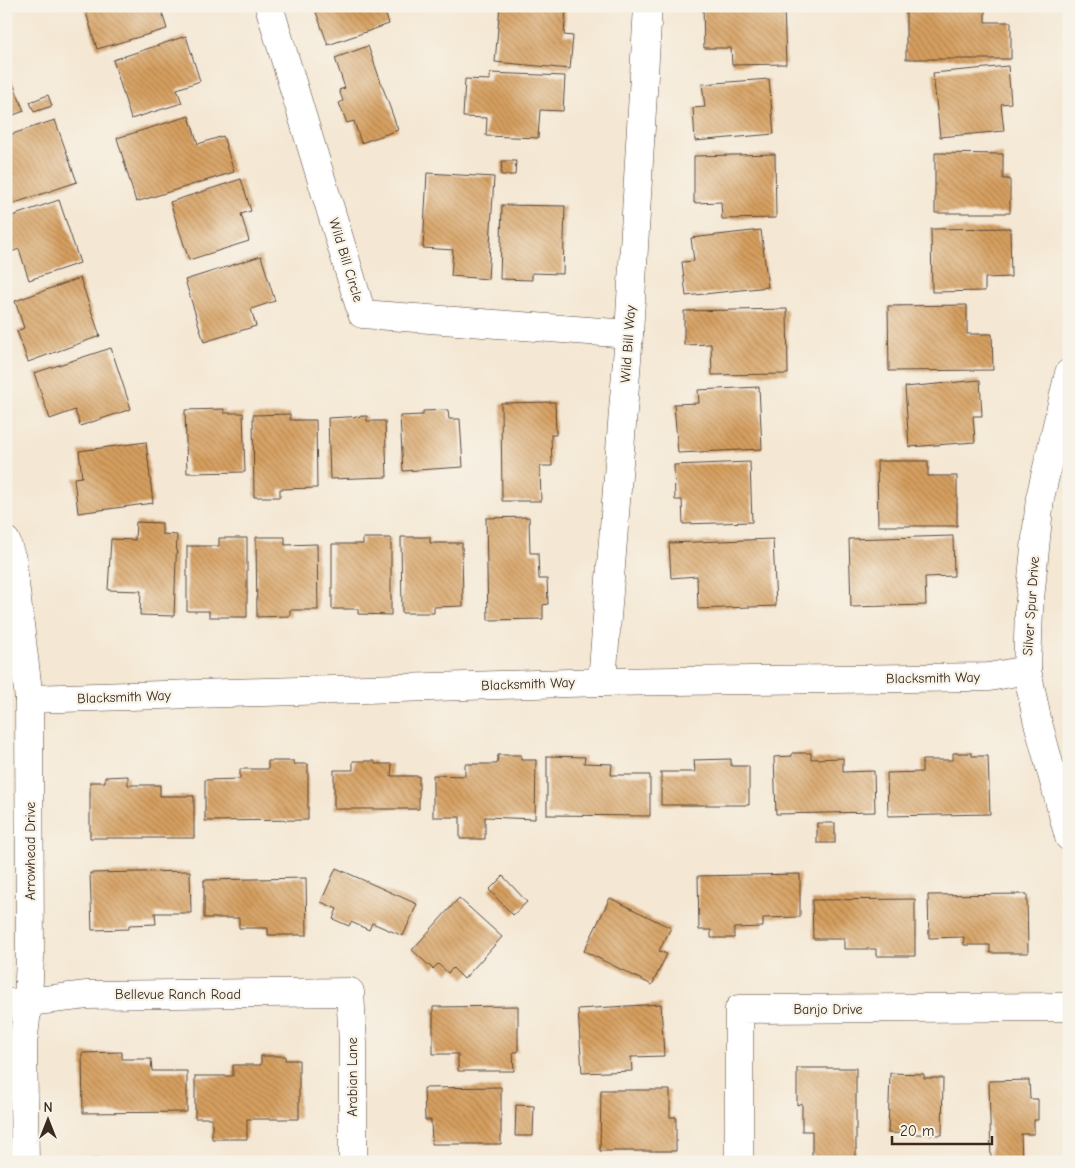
<svg xmlns="http://www.w3.org/2000/svg" width="1075" height="1168" font-family="'Comic Neue',sans-serif">
<style>
.building{fill:url(#building-back-hatch)}
.lines{fill:none;stroke-linecap:round;stroke-linejoin:round}
.minor-casing{stroke:#574639;stroke-width:29}
.minor{stroke:#fff;stroke-width:28}
.labels{text-anchor:middle;dominant-baseline:central;stroke-width:4.5;stroke-linejoin:round;paint-order:stroke}
.street-label{font-size:14px;fill:#3b2a1e;stroke:#f7f3e8}
</style>
<defs>
<pattern id="building-back-hatch" width="6" height="6" patternUnits="userSpaceOnUse" patternTransform="scale(1.25)"><rect width="6" height="6" fill="#d69f5f"/><path d="M-1 5l2 2M0 0l6 6M5-1l2 2" fill="none" stroke="#af824e"/></pattern>
</defs>
<rect width="100%" height="100%" fill="#f7f3e8"/>
<filter id="ink" filterUnits="userSpaceOnUse"><feTurbulence type="fractalNoise" baseFrequency=".02" numOctaves="2"/><feDisplacementMap in="SourceGraphic" scale="10" xChannelSelector="R" yChannelSelector="G"/><feConvolveMatrix kernelMatrix="1 2 1 2 8 2 1 2 1" color-interpolation-filters="sRGB"/></filter>
<filter id="wash" filterUnits="userSpaceOnUse"><feTurbulence type="fractalNoise" baseFrequency=".0096" numOctaves="4" result="noise"/><feDisplacementMap in="SourceGraphic" scale="20" xChannelSelector="R" yChannelSelector="G"/><feGaussianBlur stdDeviation="1.12" result="paint"/><feColorMatrix in="noise" values="0 0 0 0 0 0 0 0 0 0 0 0 0 0 0 0 0 1.4 0 .05"/><feComposite in="paint" operator="in"/></filter>
<g filter="url(#wash)">
<rect width="100%" height="100%" fill="#f4e7d3"/>
<g id="blocks">
<g class="building">
<polygon points="84,6 160,6 167,29 97,49"/>
<polygon points="321,6 383,6 389,24 328,45 316,12 322,10"/>
<polygon points="500,6 543,6 566,8 564,35 573,36 570,69 495,62"/>
<polygon points="703,6 784,6 786,64 732,65 731,48 704,48"/>
<polygon points="906,6 985,6 985,22 1011,22 1011,59 906,59"/>
<polygon points="186,36 200,81 177,89 182,103 131,119 113,60"/>
<polygon points="368,46 398,130 361,143 354,121 347,123 339,103 343,101 339,90 345,88 335,58"/>
<polygon points="6,66 24,111 6,118"/>
<polygon points="1008,66 1011,103 1001,104 1004,131 940,137 933,73"/>
<polygon points="490,73 565,76 563,111 540,110 538,138 486,136 487,118 463,117 465,79 490,80"/>
<polygon points="769,79 774,134 695,141 693,108 705,107 702,84"/>
<polygon points="48,95 52,106 34,112 30,102"/>
<polygon points="189,116 198,144 223,136 234,172 136,202 117,138"/>
<polygon points="55,120 77,182 6,206 6,136"/>
<polygon points="935,153 1003,154 1003,179 1010,179 1010,213 935,213"/>
<polygon points="775,154 776,218 722,219 721,202 694,203 694,156"/>
<polygon points="502,161 516,161 515,175 501,175"/>
<polygon points="427,173 494,177 488,279 451,276 453,250 423,248"/>
<polygon points="241,179 251,211 241,214 249,241 189,260 170,202"/>
<polygon points="59,200 80,263 29,280 19,249 6,254 6,218"/>
<polygon points="502,205 565,206 563,274 532,273 532,280 500,279"/>
<polygon points="1010,228 1011,277 985,278 985,291 932,292 931,229"/>
<polygon points="761,230 768,287 686,296 682,262 694,261 691,238"/>
<polygon points="261,256 275,301 251,309 256,326 204,342 185,280"/>
<polygon points="80,278 100,336 28,362 17,331 24,328 15,301"/>
<polygon points="967,305 967,334 992,334 993,370 889,371 888,306"/>
<polygon points="787,309 788,374 712,375 711,344 684,345 684,311"/>
<polygon points="111,348 131,409 80,426 75,410 50,419 34,373"/>
<polygon points="980,380 982,416 973,416 975,442 909,447 905,387"/>
<polygon points="759,387 762,449 678,453 674,404 699,403 698,390"/>
<polygon points="555,402 556,435 551,435 552,466 540,466 541,501 502,501 501,403"/>
<polygon points="224,409 224,413 243,413 245,472 187,473 185,410"/>
<polygon points="448,410 449,419 460,419 463,467 403,471 400,416 423,415 423,411"/>
<polygon points="290,414 290,420 316,420 317,488 280,489 280,497 254,497 253,415"/>
<polygon points="367,416 367,421 385,421 387,477 330,479 328,418"/>
<polygon points="146,442 153,503 78,513 74,478 82,477 79,451"/>
<polygon points="877,461 928,461 928,476 957,476 957,526 878,526"/>
<polygon points="750,462 752,522 683,524 682,500 675,500 674,465"/>
<polygon points="529,517 530,553 538,553 539,579 547,579 548,604 543,605 543,619 488,620 486,518"/>
<polygon points="136,522 162,523 162,534 177,535 174,616 140,615 141,591 108,590 111,539 135,540"/>
<polygon points="953,536 954,576 925,577 926,605 851,607 849,539"/>
<polygon points="256,537 285,537 285,545 317,544 318,610 290,610 290,616 257,617"/>
<polygon points="401,537 430,537 430,543 462,543 463,606 434,607 434,613 402,613"/>
<polygon points="219,538 247,538 247,617 209,617 209,611 187,611 187,546 219,546"/>
<polygon points="363,538 391,538 391,615 358,614 358,609 332,609 332,544 363,544"/>
<polygon points="773,539 776,606 698,609 697,576 671,578 669,543"/>
<polygon points="792,753 811,753 811,759 843,758 843,772 874,771 875,812 776,814 774,757 792,756"/>
<polygon points="953,753 972,753 972,756 988,756 990,814 888,816 887,773 922,772 922,760 953,760"/>
<polygon points="498,755 521,755 521,760 536,760 535,819 485,817 485,839 460,839 460,817 433,817 433,775 465,776 465,764 497,764"/>
<polygon points="547,756 585,757 584,763 612,764 611,775 650,775 650,816 547,815"/>
<polygon points="731,759 731,766 749,766 749,805 661,805 661,772 695,772 694,760"/>
<polygon points="268,761 294,761 294,764 308,764 308,820 205,821 205,780 240,779 240,769 268,769"/>
<polygon points="353,761 375,761 375,764 392,764 391,776 419,776 419,809 334,809 334,770 353,770"/>
<polygon points="128,776 128,785 160,785 160,796 194,796 194,838 90,838 90,782 105,782 105,777"/>
<rect x="817" y="823" width="18" height="20"/>
<polygon points="336,868 417,904 403,936 372,923 369,930 351,922 349,926 333,919 337,909 321,902"/>
<polygon points="190,871 191,913 155,913 156,924 129,925 129,929 92,930 90,873"/>
<polygon points="800,874 800,917 763,918 763,927 734,928 734,938 711,938 711,930 699,930 698,876"/>
<polygon points="503,876 527,902 513,915 489,890"/>
<polygon points="306,878 307,935 268,935 268,928 239,928 239,918 204,918 204,880"/>
<polygon points="1027,894 1028,953 990,953 990,945 964,945 964,937 929,938 928,895"/>
<polygon points="459,898 502,937 464,979 453,968 448,973 438,964 433,969 412,950"/>
<polygon points="610,898 671,928 659,951 667,954 652,985 584,951"/>
<polygon points="915,899 915,956 876,956 876,949 844,949 844,939 813,939 812,900"/>
<polygon points="661,1004 664,1056 631,1057 632,1071 582,1073 578,1009"/>
<polygon points="518,1006 518,1052 513,1052 514,1071 458,1071 458,1054 433,1054 433,1007"/>
<polygon points="122,1052 122,1059 151,1059 152,1071 187,1071 187,1112 83,1113 82,1053"/>
<polygon points="261,1056 285,1056 285,1060 299,1060 299,1119 247,1119 247,1139 212,1139 212,1118 195,1118 195,1076 233,1076 233,1065 261,1065"/>
<polygon points="797,1068 856,1068 856,1162 812,1162 812,1131 802,1131 802,1103 797,1105"/>
<polygon points="890,1073 924,1074 924,1078 943,1078 942,1135 888,1133"/>
<polygon points="1029,1080 1030,1099 1038,1099 1038,1120 1034,1120 1034,1134 1021,1134 1022,1162 991,1162 989,1081"/>
<polygon points="501,1087 501,1144 432,1144 431,1120 425,1120 424,1088"/>
<polygon points="601,1090 670,1090 670,1117 676,1117 676,1151 600,1151"/>
<polygon points="516,1105 534,1106 533,1136 515,1136"/>
<polygon points="92,1159 172,1160 172,1162 92,1162"/>
</g>
</g>
</g>
<g filter="url(#ink)">
<use href="#blocks" fill-opacity="0" stroke="#574639" stroke-width="1"/>
<g class="lines">
<defs>
<g id="minor">
<polyline points="269,6 362,314 629,334"/>
<polyline points="1069,373 1040,498 1029,609 1027,670 1037,719 1069,837"/>
<polyline points="6,541 12,559 29,699 30,956 28,1002 23,1044 25,1162"/>
<polyline points="602,682 629,334 648,6"/>
<polyline points="29,699 602,682 989,677 1027,670"/>
<polyline points="6,1003 28,1002 87,995 350,992 353,1043 353,1162"/>
<polyline points="739,1162 739,1009 1069,1007"/>
</g>
</defs>
<use href="#minor" class="minor-casing"/>
<use href="#minor" class="minor"/>
</g>
</g>
<g class="labels">
<g class="street-label">
<text transform="translate(346 260) rotate(73)">Wild Bill Circle</text>
<text transform="translate(628 344) rotate(-86)">Wild Bill Way</text>
<text transform="translate(1031 606) rotate(-86)">Silver Spur Drive</text>
<text transform="translate(933 678) rotate(-1)">Blacksmith Way</text>
<text transform="translate(528 684) rotate(-2)">Blacksmith Way</text>
<text transform="translate(124 697) rotate(-2)">Blacksmith Way</text>
<text transform="translate(30 851) rotate(-90)">Arrowhead Drive</text>
<text x="178" y="994">Bellevue Ranch Road</text>
<text x="828" y="1009">Banjo Drive</text>
<text transform="translate(352 1077) rotate(-90)">Arabian Lane</text>
</g>
</g>
<rect width="1075" height="1168" fill="none" stroke="#f7f3e8" stroke-width="25"/>
<g transform="translate(48 1120)" stroke="#f7f3e8" stroke-width="4" paint-order="stroke">
<path d="M0-4L9 19L0 12L-9 19Z" fill="#3b2a1e"/>
<text y="-8" font-size="14" font-weight="bold" text-anchor="middle" fill="#3b2a1e">N</text>
</g>
<path d="M892 1136v8h100v-8" fill="none" stroke="#3b2a1e" stroke-width="2.5"/>
<text x="900" y="1136" font-size="15" fill="#3b2a1e" stroke="#f7f3e8" stroke-width="4" paint-order="stroke">20 m</text>
</svg>
